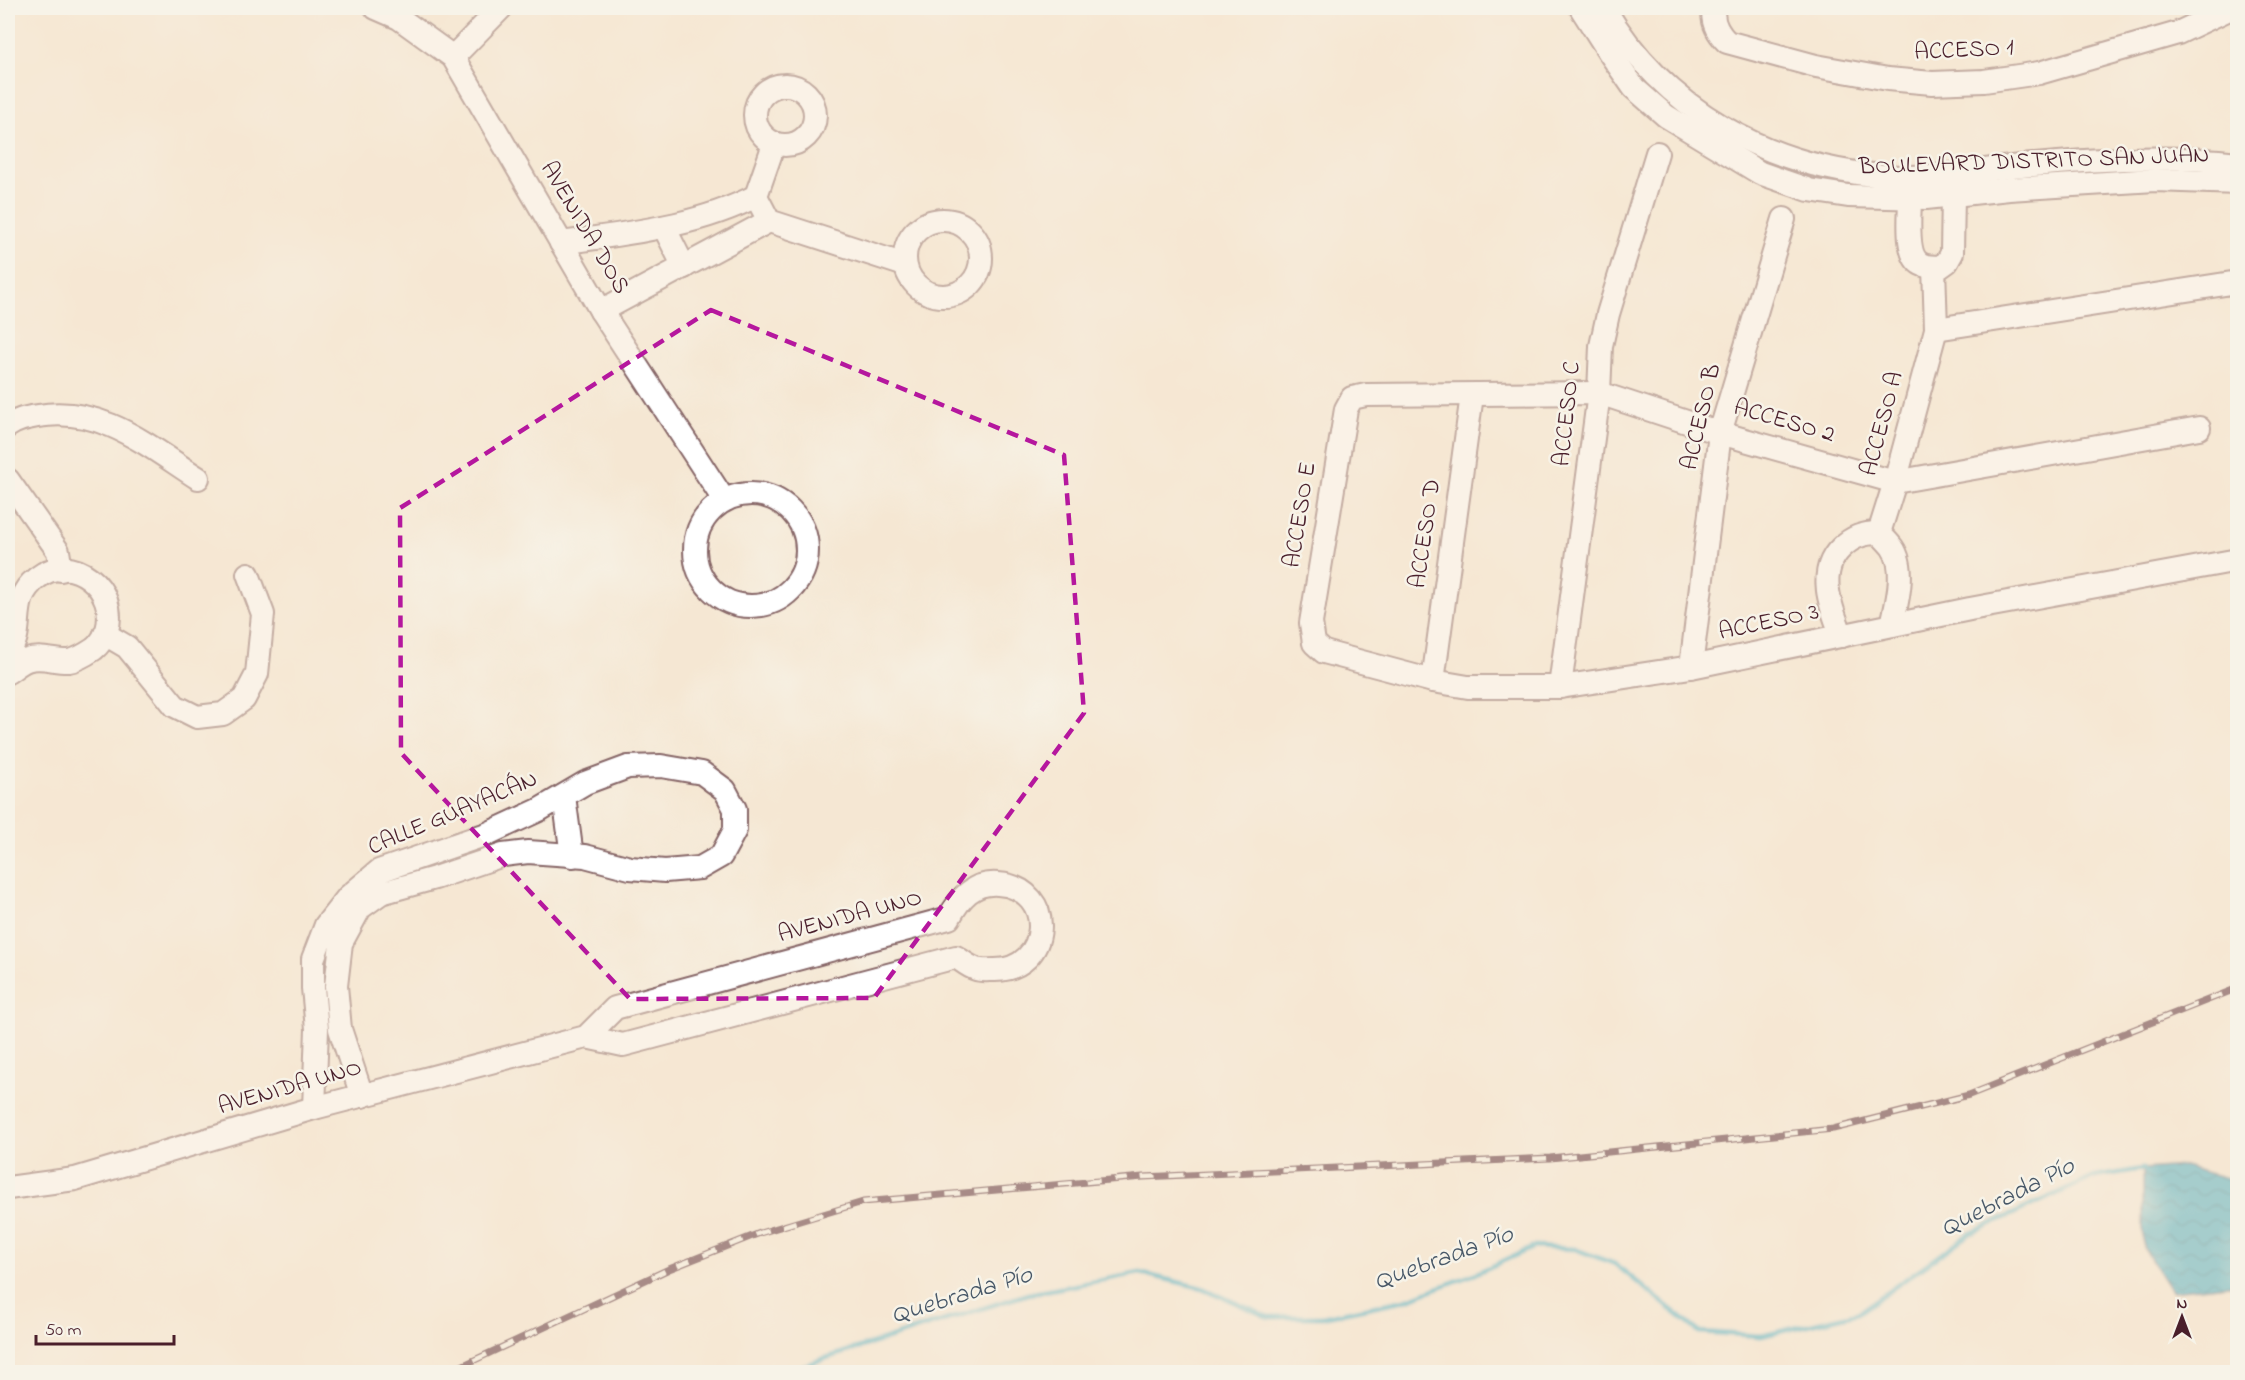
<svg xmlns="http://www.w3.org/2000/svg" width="2245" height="1380" font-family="'Indie Flower',sans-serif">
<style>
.water{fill:url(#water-waves);stroke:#486678;stroke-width:1.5}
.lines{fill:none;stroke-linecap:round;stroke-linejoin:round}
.stream{stroke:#45adc4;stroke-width:5}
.street-casing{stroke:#866566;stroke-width:26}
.street{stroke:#fff;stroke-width:22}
.rail-casing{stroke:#4a1f2b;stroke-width:7}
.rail{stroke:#f7f3e8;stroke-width:4.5;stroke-dasharray:14;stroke-linecap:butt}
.marked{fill:none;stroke:#b5179e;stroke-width:4.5;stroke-dasharray:12 8;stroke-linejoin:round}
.labels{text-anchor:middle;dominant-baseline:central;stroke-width:5;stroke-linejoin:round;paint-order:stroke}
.street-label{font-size:24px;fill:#4a1f2b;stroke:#f7f3e8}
.water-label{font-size:26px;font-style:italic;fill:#485868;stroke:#f7f3e8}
</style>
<defs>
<pattern id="water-waves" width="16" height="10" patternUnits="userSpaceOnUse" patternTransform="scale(1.5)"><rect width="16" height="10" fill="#45adc4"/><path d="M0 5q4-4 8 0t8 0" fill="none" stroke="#3c8c9f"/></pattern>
</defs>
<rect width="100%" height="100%" fill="#f7f3e8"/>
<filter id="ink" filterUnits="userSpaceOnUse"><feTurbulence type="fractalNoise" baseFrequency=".0167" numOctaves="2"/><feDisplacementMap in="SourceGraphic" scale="12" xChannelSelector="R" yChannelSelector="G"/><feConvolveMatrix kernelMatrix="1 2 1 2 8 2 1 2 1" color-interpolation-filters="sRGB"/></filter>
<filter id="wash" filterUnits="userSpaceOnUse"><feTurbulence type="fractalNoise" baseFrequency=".008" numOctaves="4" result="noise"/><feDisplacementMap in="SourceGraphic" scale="24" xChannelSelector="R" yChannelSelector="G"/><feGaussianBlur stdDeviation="1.35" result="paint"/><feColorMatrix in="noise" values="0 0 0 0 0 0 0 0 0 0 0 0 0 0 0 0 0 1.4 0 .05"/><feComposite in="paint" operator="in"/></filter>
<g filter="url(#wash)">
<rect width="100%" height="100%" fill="#f5e7d3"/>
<polygon class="water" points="2184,1166 2237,1181 2237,1284 2171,1291 2143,1247 2143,1169"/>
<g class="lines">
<polyline class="stream" points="787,1372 820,1360 1028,1294 1140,1273 1202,1288 1268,1317 1322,1317 1405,1300 1472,1275 1534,1247 1575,1249 1615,1264 1699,1332 1761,1336 1858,1313 1969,1234 2094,1177 2143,1169"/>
</g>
</g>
<g filter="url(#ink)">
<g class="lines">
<defs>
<g id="street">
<polyline points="376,8 399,18 453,57 601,311 724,500"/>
<polyline points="1581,8 1611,55 1634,88 1666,116 1760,173 1809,190 1848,196 1926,198 2009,189 2155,180 2238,183"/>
<path d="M1604 8C1664 110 1767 167 1884 176 1926 180 1969 171 2011 167 2086 160 2163 154 2238 163"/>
<path d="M1714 8C1711 21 1718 33 1727 42L1816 66 1888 79 1932 83 1984 81 2039 73 2178 33 2231 8"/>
<polyline points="453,57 501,8"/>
<circle cx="785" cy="115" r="30"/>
<polyline points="774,144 756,196 769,221 905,265"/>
<path d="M1910 198C1910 215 1905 256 1921 264 1926 267 1934 267 1940 267L1947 262 1952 253 1953 195"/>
<circle cx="943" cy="258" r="38"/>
<polyline points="664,227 684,267"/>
<path d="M561 243C627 233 696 227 756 196"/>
<polyline points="601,311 769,221"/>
<polyline points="1936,329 2238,282"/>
<path d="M8 426C17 419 27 418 38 416 101 405 148 446 198 478"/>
<polyline points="2199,428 1895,482 1720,433 1599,393 1366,395 1352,398 1346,409 1311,623 1314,643 1324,652 1433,681 1468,687 1560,687 1691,667 1970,609 2238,560"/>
<polyline points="8,480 58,551 61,570"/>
<circle cx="751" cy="550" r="56"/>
<polyline points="1879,533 1895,482 1936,329 1934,267"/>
<polyline points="105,634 127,647 175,706 197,717 223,714 244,699 257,674 263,614 248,574"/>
<path d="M1842 636C1831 608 1816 572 1841 548 1852 537 1863 533 1879 533 1883 537 1888 542 1892 547 1907 568 1897 602 1892 625"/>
<path d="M8 653C27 630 7 601 37 578 72 550 119 589 107 630 105 637 99 645 94 649 88 653 76 660 69 661 55 662 41 655 27 660 21 662 14 668 8 672"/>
<polyline points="1691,667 1720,433 1784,219"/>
<polyline points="1433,681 1472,395"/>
<polyline points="1560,687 1599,393 1601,346 1608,314 1657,153"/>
<polyline points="564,796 572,856"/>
<polyline points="314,1108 317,1029 313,988 313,959 326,925 348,897 379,871 487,834 539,810 585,783 628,767 661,766 702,773 725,790 735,809 735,830 721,856 700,868 665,871 630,868 585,856 528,852 503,855 435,878 381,893 360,908 341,943 336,986 340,1029 362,1096"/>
<path d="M8 1188 75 1179 314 1108 586 1037 623 1045 956 957C962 961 969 967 976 969 981 971 988 970 994 970 1051 971 1058 888 998 884 973 882 960 898 949 918L615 1008 586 1037"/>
</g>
</defs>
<use href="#street" class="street-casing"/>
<use href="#street" class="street"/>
<defs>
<polyline id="rail" points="449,1372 669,1269 760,1233 863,1202 1143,1177 1550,1158 1833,1129 1969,1095 2238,988"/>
</defs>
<use href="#rail" class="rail-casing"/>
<use href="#rail" class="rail"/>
</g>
</g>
<path d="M0 0H2245V1380H0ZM711 310 1064 455 1084 713 874 998 630 999 401 753 400 508Z" fill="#f5e7d3" fill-opacity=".55" fill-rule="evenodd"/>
<path class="marked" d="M711 310 1064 455 1084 713 874 998 630 999 401 753 400 508Z"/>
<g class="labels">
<g class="street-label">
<text transform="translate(1964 51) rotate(-3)">ACCESO 1</text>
<text transform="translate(2034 162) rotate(-2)">BOULEVARD DISTRITO SAN JUAN</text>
<text transform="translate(584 228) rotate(59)">AVENIDA DOS</text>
<text transform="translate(1568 414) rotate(-84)">ACCESO C</text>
<text transform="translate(1702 417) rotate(-77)">ACCESO B</text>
<text transform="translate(1784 422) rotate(16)">ACCESO 2</text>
<text transform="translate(1883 424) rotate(-75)">ACCESO A</text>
<text transform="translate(1301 515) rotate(-81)">ACCESO E</text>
<text transform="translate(1426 534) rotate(-82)">ACCESO D</text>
<text transform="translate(1769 623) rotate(-12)">ACCESO 3</text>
<text transform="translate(453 814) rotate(-23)">CALLE GUAYACÁN</text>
<text transform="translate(850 917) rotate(-15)">AVENIDA UNO</text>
<text transform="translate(290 1088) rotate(-16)">AVENIDA UNO</text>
</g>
<g class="water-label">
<text transform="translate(2008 1198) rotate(-27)">Quebrada Pío</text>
<text transform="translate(1444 1259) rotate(-20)">Quebrada Pío</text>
<text transform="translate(962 1296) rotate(-17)">Quebrada Pío</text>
</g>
</g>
<rect width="2245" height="1380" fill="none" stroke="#f7f3e8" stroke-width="30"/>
<g transform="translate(2182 1317)" stroke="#f7f3e8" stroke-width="4.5" paint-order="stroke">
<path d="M0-4.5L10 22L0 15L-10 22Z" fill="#4a1f2b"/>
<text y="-9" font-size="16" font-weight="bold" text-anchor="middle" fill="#4a1f2b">N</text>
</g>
<path d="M36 1335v9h138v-9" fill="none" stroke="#4a1f2b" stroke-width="3"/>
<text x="45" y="1335" font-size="18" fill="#4a1f2b" stroke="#f7f3e8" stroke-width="4.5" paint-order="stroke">50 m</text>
</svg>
